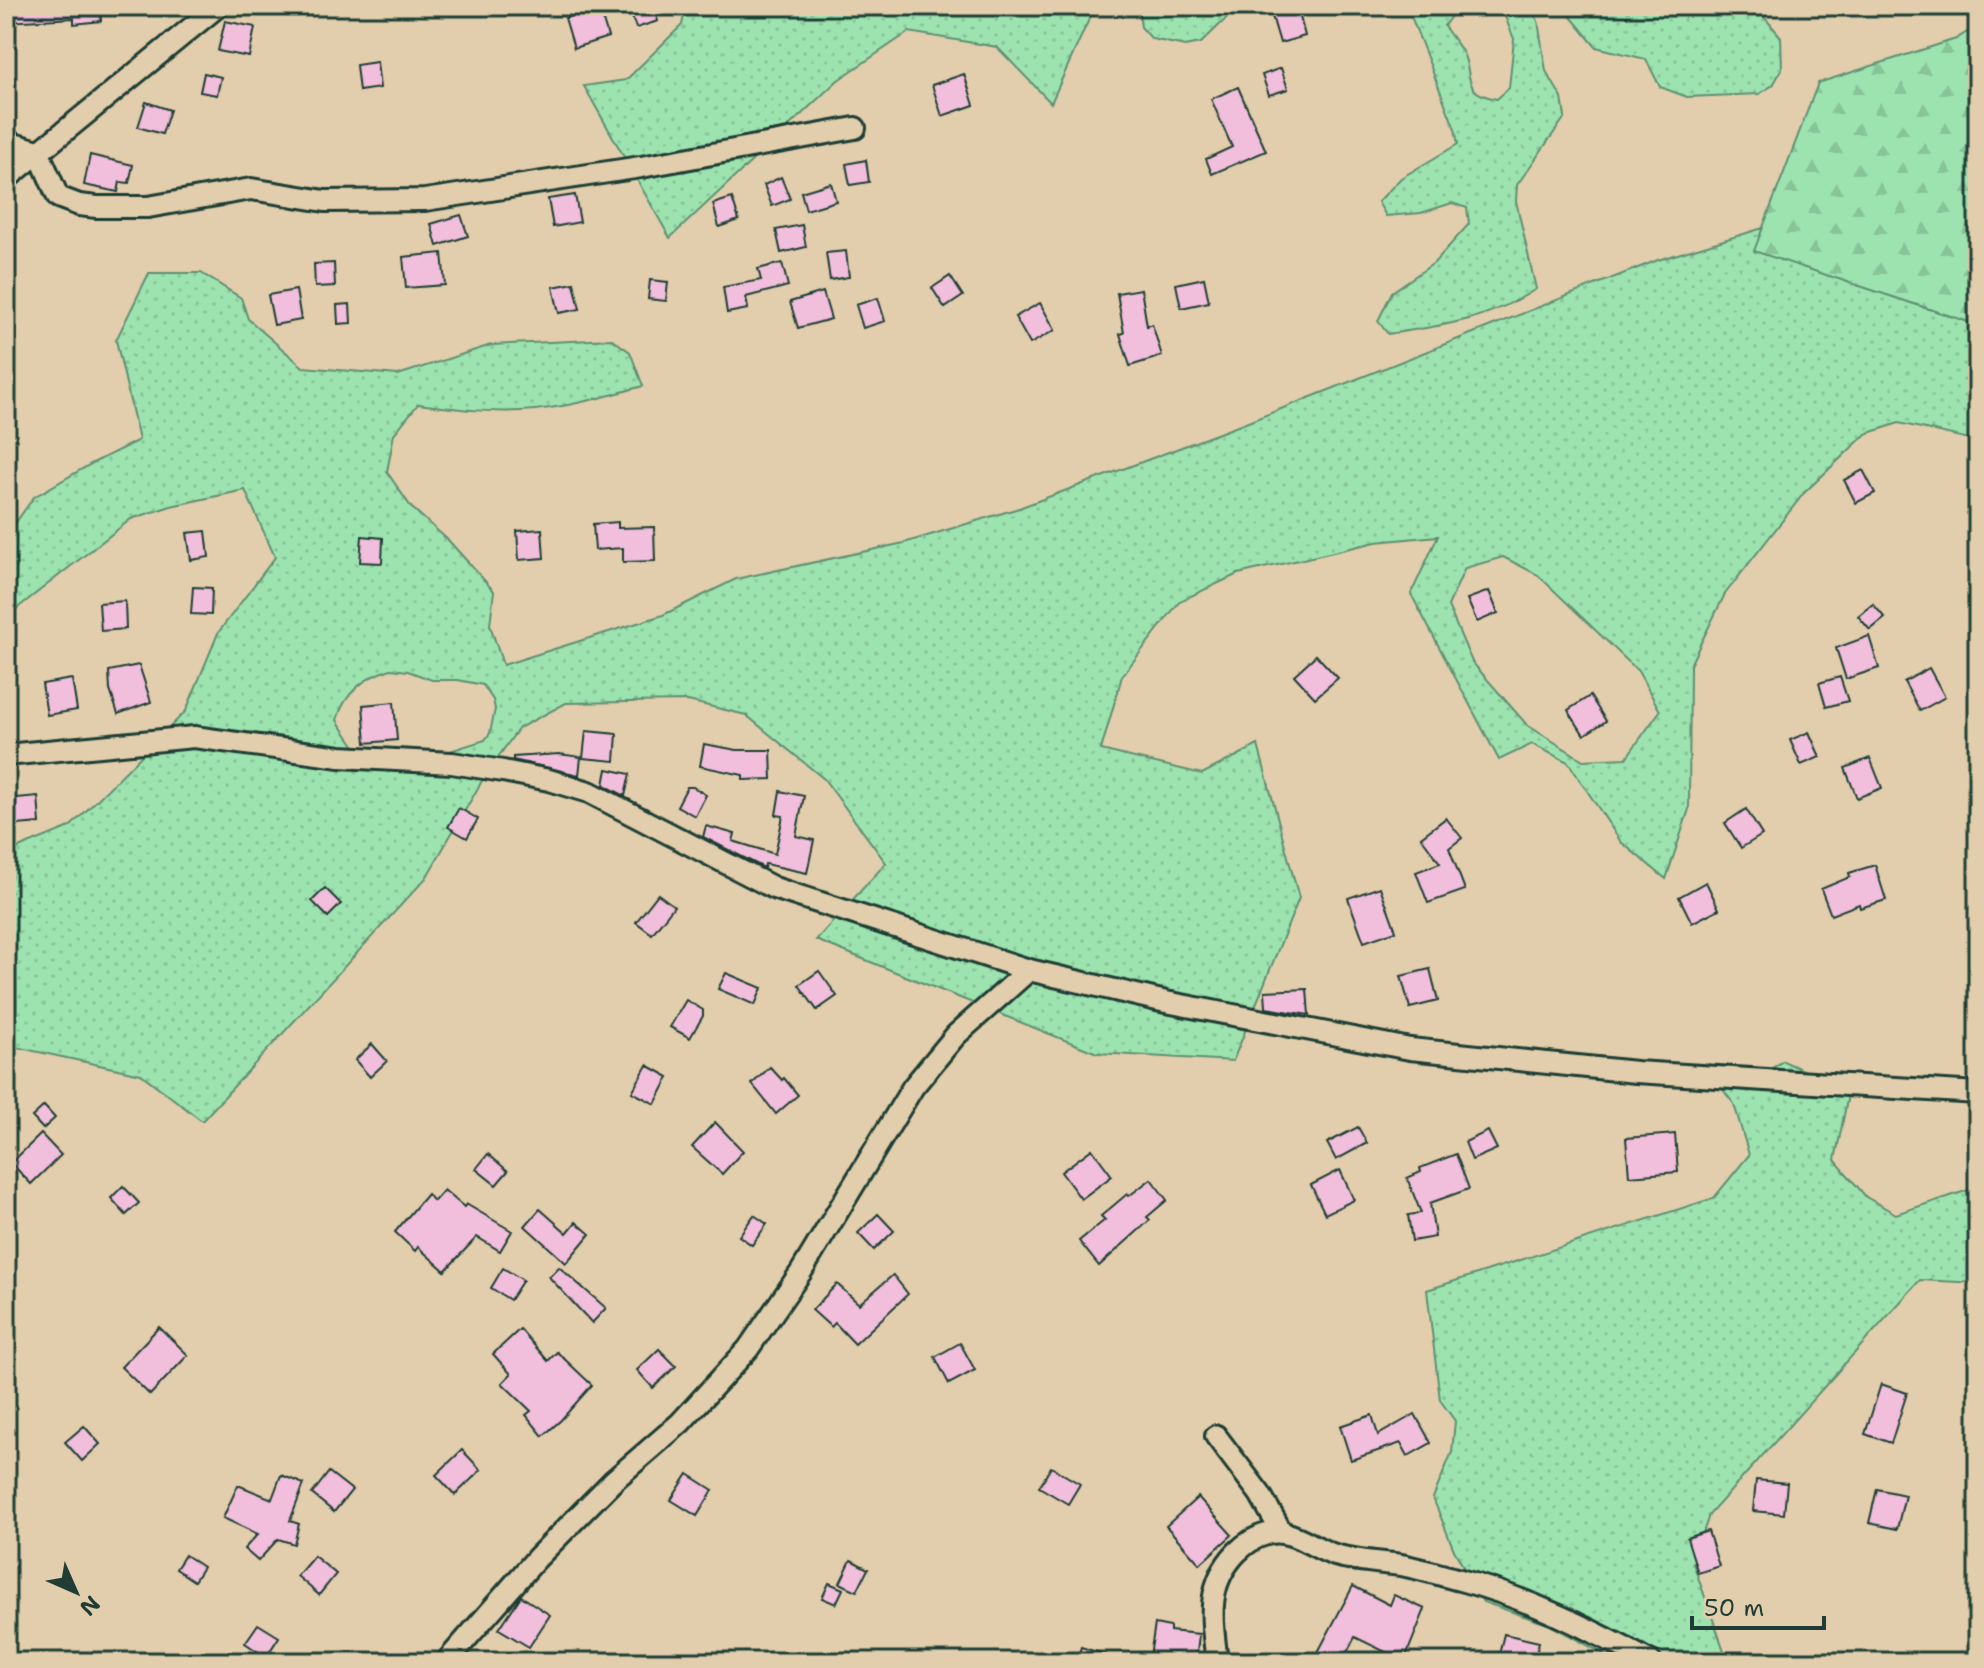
<svg xmlns="http://www.w3.org/2000/svg" width="1984" height="1668" font-family="'Shantell Sans',sans-serif">
<style>
.grass{fill:url(#grass-dots);stroke:#5e9072;stroke-width:2;fill-rule:evenodd}
.forest{fill:url(#forest-firs);stroke:#5e9072;stroke-width:2}
.building{fill:#f1bedb;stroke:#1f3d34;stroke-width:2}
.lines{fill:none;stroke-linecap:round;stroke-linejoin:round}
.minor-casing{stroke:#1f3d34;stroke-width:26}
.minor{stroke:#e2ceac;stroke-width:20}
</style>
<defs>
<pattern id="grass-dots" width="8" height="8" patternUnits="userSpaceOnUse" patternTransform="scale(2)"><rect width="8" height="8" fill="#9de3b0"/><path d="M2 2h.1M6 6h.1" fill="none" stroke="#87c498" stroke-width="1.8" stroke-linecap="round"/></pattern>
<pattern id="forest-firs" width="22" height="20" patternUnits="userSpaceOnUse" patternTransform="scale(2)"><rect width="22" height="20" fill="#9de3b0"/><path d="M5 1l3.5 6h-7zM16 11l3.5 6h-7z" fill="#87c498"/></pattern>
</defs>
<rect width="100%" height="100%" fill="#e2ceac"/>
<filter id="ink" filterUnits="userSpaceOnUse"><feTurbulence type="fractalNoise" baseFrequency=".0125" numOctaves="2"/><feDisplacementMap in="SourceGraphic" scale="16" xChannelSelector="R" yChannelSelector="G"/><feConvolveMatrix kernelMatrix="1 2 1 2 8 2 1 2 1" color-interpolation-filters="sRGB"/></filter>
<g filter="url(#ink)">
<g class="grass">
<polygon points="686,6 1095,6 1051,103 997,47 909,32 838,80 670,238 584,86 626,80 682,25"/>
<polygon points="1138,6 1239,6 1201,43 1185,46 1152,39 1141,27"/>
<path d="M1407 6H1458L1444 26C1450 35 1458 44 1463 53 1474 78 1461 93 1497 99L1509 88 1514 39 1502 9 1506 6H1530L1538 21 1546 71 1562 98 1565 117 1517 185 1516 201 1536 289C1486 321 1445 325 1388 334L1378 321 1392 292 1434 263 1469 224 1467 208 1452 203 1421 213 1386 216 1378 202 1401 178 1458 144 1455 129Z"/>
<polygon points="1562,6 1755,6 1781,37 1782,69 1773,85 1759,94 1687,97 1660,87 1646,59 1596,47"/>
<path d="M1763 228 1755 251 1978 325V441L1899 423 1866 434 1804 493 1725 594 1690 665 1689 809 1666 879 1621 842 1568 762 1532 744 1499 760 1411 594 1438 536 1376 542 1238 574 1180 601 1122 676 1101 750 1202 774 1258 745 1299 898 1233 1061 1097 1053 816 940 886 863 824 779 746 715 688 701 566 703 519 728 486 774 426 878 202 1121 141 1074 6 1045V853L70 827 186 711 218 633 275 557 245 490 171 506 131 519 6 617V536L34 497 91 464 139 440 116 340 149 273H201L241 298 248 319 303 367 398 375 491 345 612 339 630 352 643 386C608 396 572 406 535 410 496 414 457 409 418 404L394 434 387 472 411 507 449 541 494 591 490 625 503 665 663 615 736 579 904 543 1019 508 1243 424 1658 260ZM1503 557 1538 575 1638 671 1660 711 1626 758 1583 760 1527 725 1472 662 1448 606 1465 568ZM391 669 408 671 432 680H458L483 685 493 700 495 709 490 733 485 740 409 764 356 748 337 720C345 692 364 677 391 669Z"/>
<polygon points="1783,1061 1849,1090 1835,1160 1866,1197 1896,1214 1978,1187 1978,1283 1920,1280 1709,1515 1693,1563 1728,1662 1619,1662 1550,1625 1483,1602 1454,1550 1433,1498 1452,1452 1455,1421 1440,1400 1427,1290 1714,1198 1749,1155 1734,1104 1716,1081 1769,1070"/>
</g>
<polygon class="forest" points="1978,25 1978,325 1754,251 1818,83 1956,39"/>
<g class="building">
<polygon points="6,6 100,6 101,21 74,24 74,18 6,22"/>
<polygon points="628,6 653,6 658,21 636,28"/>
<polygon points="599,7 608,37 574,48 565,18"/>
<polygon points="1298,9 1305,36 1280,43 1272,16"/>
<polygon points="225,21 255,27 249,57 218,51"/>
<polygon points="377,62 380,88 359,91 356,65"/>
<polygon points="1281,68 1288,89 1269,95 1262,75"/>
<polygon points="204,73 221,77 217,95 200,92"/>
<polygon points="964,74 974,105 942,116 932,85"/>
<polygon points="1238,87 1266,151 1212,174 1206,159 1232,147 1211,99"/>
<polygon points="146,102 170,110 162,134 138,127"/>
<polygon points="90,155 133,165 129,183 120,182 118,192 84,185"/>
<polygon points="866,160 869,182 850,185 846,164"/>
<polygon points="781,177 790,199 772,206 764,185"/>
<polygon points="831,183 836,201 806,210 801,192"/>
<polygon points="575,195 580,222 553,227 548,199"/>
<polygon points="732,198 739,220 719,227 713,204"/>
<polygon points="461,215 468,236 437,246 431,224"/>
<polygon points="802,225 806,247 781,253 776,230"/>
<polygon points="846,251 849,277 830,280 826,253"/>
<polygon points="442,253 445,285 406,288 403,257"/>
<polygon points="334,263 335,286 315,287 314,264"/>
<polygon points="782,263 788,286 746,297 748,309 727,313 723,287 761,280 758,269"/>
<polygon points="950,276 963,296 945,308 932,288"/>
<polygon points="1204,278 1209,302 1181,308 1176,284"/>
<polygon points="650,280 668,282 666,301 648,299"/>
<polygon points="574,283 580,309 559,313 553,287"/>
<polygon points="1141,289 1147,326 1152,324 1162,356 1130,366 1120,334 1124,333 1117,293"/>
<polygon points="296,290 301,320 274,325 268,295"/>
<polygon points="823,292 831,319 798,328 790,302"/>
<polygon points="878,298 885,321 863,328 856,305"/>
<polygon points="1040,303 1055,330 1030,344 1015,317"/>
<polygon points="350,304 351,323 338,324 337,305"/>
<polygon points="1863,470 1875,493 1856,503 1844,480"/>
<polygon points="618,522 618,528 654,527 655,561 623,562 623,548 595,550 593,524"/>
<polygon points="542,529 544,558 519,560 517,531"/>
<polygon points="206,531 209,557 191,560 187,533"/>
<polygon points="362,536 383,538 382,563 360,562"/>
<polygon points="193,587 212,588 211,615 191,614"/>
<polygon points="1489,591 1498,613 1477,622 1467,599"/>
<polygon points="125,601 126,629 101,631 99,603"/>
<polygon points="1873,604 1885,618 1870,630 1858,616"/>
<polygon points="1869,636 1879,668 1846,679 1836,648"/>
<polygon points="1316,655 1338,678 1315,698 1294,675"/>
<polygon points="139,665 151,702 118,714 110,690 109,671"/>
<polygon points="1929,668 1945,697 1920,711 1904,682"/>
<polygon points="1840,677 1848,701 1826,707 1819,683"/>
<polygon points="72,679 77,710 47,715 42,684"/>
<polygon points="1590,696 1606,721 1584,735 1568,710"/>
<polygon points="394,702 397,740 366,743 363,705"/>
<polygon points="586,731 617,734 615,761 583,758"/>
<polygon points="1809,732 1820,757 1801,765 1790,740"/>
<polygon points="704,744 737,750 771,750 772,779 743,780 743,775 700,766"/>
<polygon points="559,754 581,757 579,775 513,760 513,757"/>
<polygon points="1870,758 1882,788 1857,798 1845,768"/>
<polygon points="607,769 630,774 625,796 604,785"/>
<polygon points="687,787 693,787 706,795 695,816 677,806"/>
<polygon points="780,791 804,796 796,836 814,840 807,873 765,864 764,868 703,837 706,826 735,834 733,841 775,854 783,816 776,815"/>
<polygon points="38,796 40,823 6,826 6,799"/>
<polygon points="459,808 478,819 467,838 448,827"/>
<polygon points="1746,809 1762,835 1741,848 1725,823"/>
<polygon points="1446,818 1462,838 1449,848 1465,890 1428,903 1416,872 1440,863 1421,837"/>
<polygon points="1875,865 1886,900 1860,908 1859,904 1831,915 1821,889 1850,877 1849,873"/>
<polygon points="1706,882 1719,909 1692,923 1679,897"/>
<polygon points="1380,887 1396,931 1364,942 1348,898"/>
<polygon points="325,888 341,904 328,917 312,901"/>
<polygon points="658,894 674,906 652,934 636,922"/>
<polygon points="1430,969 1438,1001 1410,1008 1401,976"/>
<polygon points="819,971 837,996 817,1010 799,985"/>
<polygon points="726,973 762,988 755,1005 718,989"/>
<polygon points="1307,989 1309,1015 1266,1008 1265,991"/>
<polygon points="686,1000 703,1010 703,1016 690,1038 670,1027"/>
<polygon points="372,1044 387,1061 370,1077 355,1060"/>
<polygon points="647,1065 669,1077 655,1104 632,1092"/>
<polygon points="770,1067 782,1080 784,1078 798,1095 776,1114 752,1084"/>
<polygon points="44,1106 55,1118 43,1129 32,1117"/>
<polygon points="715,1122 743,1151 722,1174 692,1147"/>
<polygon points="1358,1127 1367,1143 1336,1160 1327,1143"/>
<polygon points="1488,1131 1497,1149 1472,1160 1465,1142"/>
<polygon points="41,1134 61,1155 31,1184 11,1163"/>
<polygon points="1675,1134 1678,1172 1629,1176 1626,1138"/>
<polygon points="1092,1149 1112,1176 1081,1199 1061,1172"/>
<polygon points="488,1154 508,1171 496,1185 476,1169"/>
<polygon points="1456,1154 1469,1189 1430,1203 1435,1237 1412,1241 1408,1215 1421,1213 1407,1178 1421,1172 1420,1168"/>
<polygon points="1340,1170 1354,1200 1325,1214 1311,1185"/>
<polygon points="1151,1179 1167,1200 1147,1217 1150,1220 1099,1266 1079,1241 1105,1220 1101,1216 1127,1194 1129,1196"/>
<polygon points="123,1186 139,1203 126,1215 111,1198"/>
<polygon points="444,1190 464,1207 466,1204 512,1231 500,1251 477,1237 445,1271 418,1247 415,1251 395,1232 427,1194 434,1201"/>
<polygon points="540,1209 567,1233 576,1222 590,1234 566,1263 525,1226"/>
<polygon points="878,1214 894,1231 874,1250 858,1233"/>
<polygon points="754,1215 767,1224 752,1245 739,1236"/>
<polygon points="559,1267 606,1308 592,1323 549,1277"/>
<polygon points="503,1268 523,1280 510,1300 491,1288"/>
<polygon points="893,1275 908,1294 855,1344 835,1323 831,1327 812,1310 837,1284 859,1304"/>
<polygon points="159,1327 188,1355 150,1395 121,1367"/>
<polygon points="520,1329 548,1361 557,1352 592,1385 561,1420 543,1436 526,1415 531,1411 502,1383 511,1374 493,1354"/>
<polygon points="960,1343 975,1370 949,1384 935,1357"/>
<polygon points="659,1349 676,1366 653,1388 637,1370"/>
<polygon points="1881,1384 1907,1393 1891,1443 1865,1434"/>
<polygon points="1415,1414 1431,1443 1408,1456 1401,1443 1351,1460 1340,1426 1372,1415 1378,1435"/>
<polygon points="84,1426 100,1444 82,1461 65,1442"/>
<polygon points="462,1450 481,1470 455,1495 436,1475"/>
<polygon points="1051,1467 1080,1484 1068,1504 1039,1487"/>
<polygon points="329,1472 352,1490 334,1512 312,1494"/>
<polygon points="688,1474 713,1490 697,1516 671,1500"/>
<polygon points="281,1475 304,1484 290,1521 299,1524 294,1544 278,1539 258,1561 244,1549 258,1534 223,1518 238,1485 272,1499"/>
<polygon points="1756,1480 1787,1483 1784,1514 1753,1511"/>
<polygon points="1877,1489 1905,1495 1897,1529 1869,1523"/>
<polygon points="1198,1497 1232,1535 1200,1564 1166,1526"/>
<polygon points="1708,1531 1719,1566 1698,1573 1687,1538"/>
<polygon points="185,1555 203,1567 194,1581 176,1569"/>
<polygon points="314,1556 336,1574 319,1595 297,1576"/>
<polygon points="851,1560 868,1569 857,1591 840,1583"/>
<polygon points="829,1583 843,1589 836,1604 822,1598"/>
<polygon points="1353,1586 1390,1605 1394,1595 1425,1609 1404,1661 1355,1637 1342,1662 1333,1662 1317,1654"/>
<polygon points="521,1596 550,1615 529,1647 499,1629"/>
<polygon points="258,1624 279,1637 266,1657 245,1643"/>
<polygon points="1155,1624 1170,1627 1170,1631 1199,1634 1196,1662 1149,1662"/>
<polygon points="1504,1634 1539,1642 1534,1662 1497,1662"/>
<polygon points="1081,1647 1119,1659 1119,1662 1076,1662"/>
</g>
<g class="lines">
<defs>
<g id="minor">
<polyline points="6,142 38,151 58,197 79,205 97,207 148,207 251,189 325,201 425,200 641,167 855,128"/>
<polyline points="6,179 218,6"/>
<polyline points="6,755 194,737 340,757 452,763 503,771 549,780 589,792 774,888 1029,970 1166,1002 1410,1049 1636,1072 1978,1093"/>
<polyline points="1216,1436 1260,1494 1281,1531"/>
<polyline points="446,1662 537,1558 614,1480 680,1423 748,1349 801,1272 913,1087 956,1035 1029,970"/>
<path d="M1217 1662C1212 1620 1205 1586 1236 1553 1244 1545 1255 1537 1267 1534 1291 1527 1312 1548 1335 1555 1356 1561 1379 1562 1401 1565 1421 1569 1441 1575 1460 1580 1528 1598 1590 1629 1651 1662"/>
</g>
</defs>
<use href="#minor" class="minor-casing"/>
<use href="#minor" class="minor"/>
</g>
</g>
<rect width="1984" height="1668" fill="none" stroke="#e2ceac" stroke-width="32"/>
<rect x="16" y="16" width="1952" height="1636" fill="none" stroke="#1f3d34" stroke-width="3" filter="url(#ink)"/>
<g transform="translate(76 1592) rotate(135)" stroke="#e2ceac" stroke-width="6" paint-order="stroke">
<path d="M0-6L14 30L0 20L-14 30Z" fill="#1f3d34"/>
<text y="-12" font-size="22" font-weight="bold" text-anchor="middle" fill="#1f3d34">N</text>
</g>
<path d="M1692 1616v12h132v-12" fill="none" stroke="#1f3d34" stroke-width="4"/>
<text x="1704" y="1616" font-size="24" fill="#1f3d34" stroke="#e2ceac" stroke-width="6" paint-order="stroke">50 m</text>
</svg>
